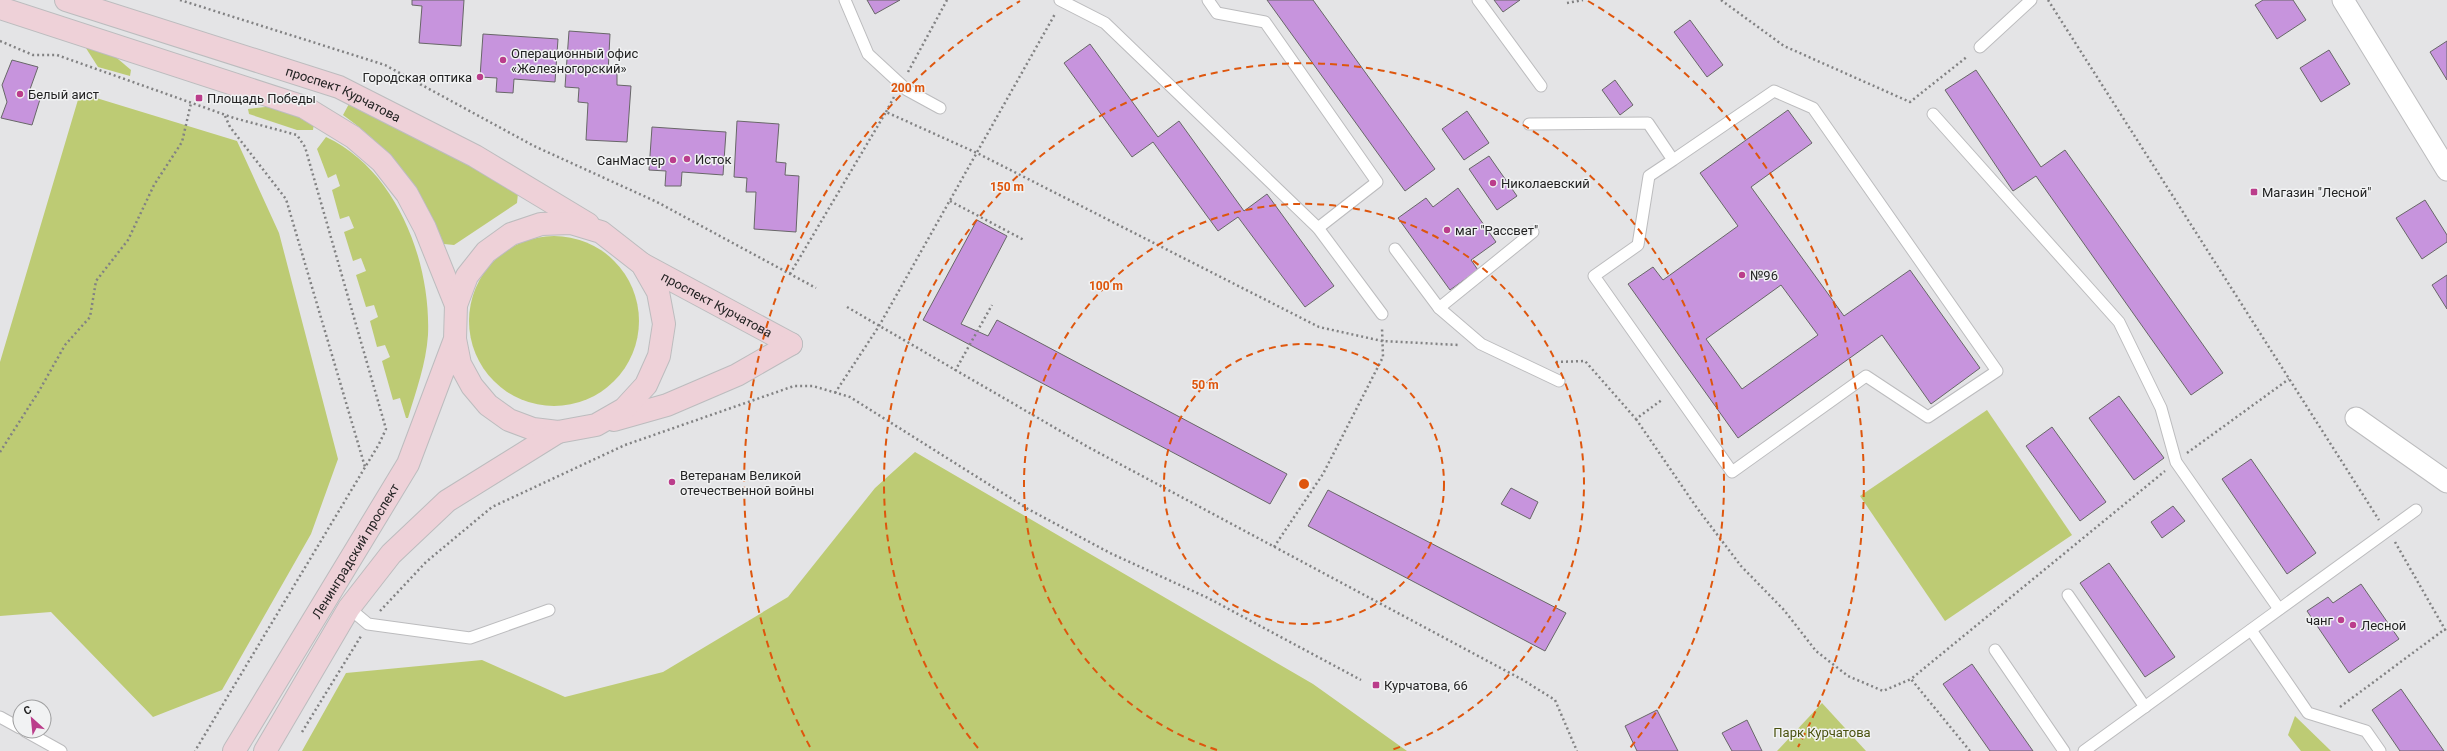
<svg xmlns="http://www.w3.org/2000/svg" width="2447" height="751" font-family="Roboto,sans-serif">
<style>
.green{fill:#bdcb74}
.building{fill:#c794dd;stroke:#686768;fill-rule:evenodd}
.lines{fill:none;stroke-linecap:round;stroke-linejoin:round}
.lane-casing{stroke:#bcbcbe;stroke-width:13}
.street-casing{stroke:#bcbcbe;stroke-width:23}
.secondary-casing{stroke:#bcbcbe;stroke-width:24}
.path{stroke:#828283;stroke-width:2.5;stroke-dasharray:2 3;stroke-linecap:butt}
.lane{stroke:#fff;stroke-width:11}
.street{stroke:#fff;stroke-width:21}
.secondary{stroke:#eed1d8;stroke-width:22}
.ring{fill:none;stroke:#de560d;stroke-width:2;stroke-dasharray:7 5}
.poi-dot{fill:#bb3d8b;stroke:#f1f2f3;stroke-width:1.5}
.labels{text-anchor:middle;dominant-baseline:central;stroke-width:3;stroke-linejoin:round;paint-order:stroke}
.poi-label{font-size:13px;fill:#232323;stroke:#f1f2f3;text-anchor:start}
.street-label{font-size:13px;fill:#232323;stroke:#f1f2f3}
.park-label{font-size:13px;fill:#4b5310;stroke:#f1f2f3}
.centre{fill:#de560d;stroke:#f1f2f3;stroke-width:2}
.ring-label{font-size:12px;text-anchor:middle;font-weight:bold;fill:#de560d;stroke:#f1f2f3;stroke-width:3;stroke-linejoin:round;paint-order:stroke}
</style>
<rect width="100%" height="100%" fill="#e4e4e6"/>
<g class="green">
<polygon points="84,45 105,48 131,70 130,76 98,67"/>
<polygon points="80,93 237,141 279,233 338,459 311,534 222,690 153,717 51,612 0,616 0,362"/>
<path d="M350 102 469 164 518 193 517 203 454 245 444 244C439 239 429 212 424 203 404 167 376 138 343 115Z"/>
<polygon points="274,106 314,123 313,130 297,130 249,114 248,109"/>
<path d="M326 137C397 170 431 262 428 335 426 364 416 391 408 418H406L400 398 393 400 382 361 390 357 385 345 377 347 370 321 378 317 374 305 366 307 356 275 366 271 361 258 353 261 344 232 354 228 349 216 340 219 332 190 340 186 336 174 328 178 317 149Z"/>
<circle cx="554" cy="321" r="85"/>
<polygon points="1987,410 2072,535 1945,621 1860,496"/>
<polygon points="915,452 1313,684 1407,751 302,751 346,673 482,660 565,697 663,672 788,597 875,488"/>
<polygon points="1822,703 1866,751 1777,751"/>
<polygon points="2295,716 2331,751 2301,751 2288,735"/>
</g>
<g class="building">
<polygon points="412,0 464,0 461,46 419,43 422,6 412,5"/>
<polygon points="867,0 900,0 875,14"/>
<polygon points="1267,0 1313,0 1435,169 1405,191"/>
<polygon points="1494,0 1520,0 1503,12"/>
<polygon points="2263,0 2293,0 2306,20 2277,39 2255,5"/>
<polygon points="1690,20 1723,65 1707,77 1674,32"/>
<polygon points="569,31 610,34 608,73 617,73 617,85 631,86 627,142 586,140 588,103 578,102 579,88 565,87"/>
<polygon points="483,34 558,39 555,82 514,79 513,93 496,92 497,78 480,77"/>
<polygon points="2447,41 2447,80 2430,52"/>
<polygon points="1090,44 1158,137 1179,121 1244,211 1267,194 1334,286 1305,307 1238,217 1218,231 1153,142 1132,157 1064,63"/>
<polygon points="2329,50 2350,84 2321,102 2300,68"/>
<polygon points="12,60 38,67 29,92 41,96 32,125 1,118 7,102 2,85"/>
<polygon points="1976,70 2041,167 2065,150 2223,373 2191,395 2036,176 2013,191 1945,90"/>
<polygon points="1615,80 1633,105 1620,115 1602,90"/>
<path d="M1788 110 1812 143 1751 187 1844 316 1910 270 1980 368 1931 404 1882 335 1738 438 1628 284 1653 267 1663 280 1738 226 1700 173ZM1781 285 1818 335 1742 389 1706 339Z"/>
<polygon points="1467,111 1489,143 1464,160 1442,129"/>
<polygon points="737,121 779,124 776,162 786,163 785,175 799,176 796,232 754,229 756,192 746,192 747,178 734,177"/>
<polygon points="652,127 726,132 723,175 682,172 681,186 665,186 666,171 649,170"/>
<polygon points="1489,156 1517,196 1497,210 1469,169"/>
<polygon points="1458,188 1496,242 1471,260 1478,270 1450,290 1398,218 1426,198 1433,207"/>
<polygon points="2425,200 2447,235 2447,242 2422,259 2396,218"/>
<polygon points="977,220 1007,236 961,324 988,336 997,320 1287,474 1270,504 923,320"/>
<polygon points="2447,275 2447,309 2432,285"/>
<polygon points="2119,396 2164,458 2134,480 2089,418"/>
<polygon points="2052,427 2106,502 2080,521 2026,446"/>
<polygon points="2251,459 2316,553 2287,574 2222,479"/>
<polygon points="1511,488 1538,502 1530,519 1501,504"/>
<polygon points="1328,490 1566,613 1545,651 1308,526"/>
<polygon points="2173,506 2185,521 2162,538 2151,522"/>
<polygon points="2109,563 2175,657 2145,677 2080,583"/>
<polygon points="2361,584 2399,639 2349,673 2307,611 2328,597 2333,603"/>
<polygon points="1972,664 2033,751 1990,751 1943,684"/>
<polygon points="2401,689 2444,751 2400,751 2372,710"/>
<polygon points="1657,710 1678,751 1637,751 1625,726"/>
<polygon points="1747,720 1762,751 1732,751 1722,733"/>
</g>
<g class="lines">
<defs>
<g id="lane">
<polyline points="845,0 868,54 907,90 940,108"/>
<polyline points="1060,0 1105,23 1318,228 1377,182 1265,22 1217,13 1208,0"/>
<polyline points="1478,0 1541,86"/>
<polyline points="1980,47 2031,0"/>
<polyline points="1933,114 2119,322 2161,408 2176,462 2279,609"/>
<polyline points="1529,124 1648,123 1673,160 1774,91 1813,108 1997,371 1928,417 1866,376 1732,472 1594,276 1638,245 1649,176 1673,160"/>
<polyline points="1318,228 1382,314"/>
<polyline points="1395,249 1439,308 1481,344 1559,381"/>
<polyline points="1439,308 1533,232"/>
<polyline points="2068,595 2145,707"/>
<polyline points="349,608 368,624 470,638 549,610"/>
<polyline points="2251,630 2308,713 2366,731 2380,751"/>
<polyline points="1995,650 2064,751"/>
<polyline points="0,717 20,728"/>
<polyline points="25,731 61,751"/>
<polyline points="2084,751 2416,510"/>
</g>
<g id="street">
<polyline points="2343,0 2447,170"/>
<polyline points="2356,418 2447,482"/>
</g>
<g id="secondary">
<path id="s1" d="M66 0 339 87 475 156 588 224"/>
<polyline points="0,8 304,107 353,137 382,162 407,194 425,228 456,305"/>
<path id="s2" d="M642 264 791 344"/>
<polyline points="614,420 667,405 737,375 791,344"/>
<path id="s3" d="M234 751 408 464 455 339 456 305 467 276 486 252 511 234 541 224 571 223 601 232 642 264 658 292 664 324 659 356 646 385 624 409 596 425 558 432 533 429 509 420 488 405 472 386 460 364 455 339"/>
<polyline points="265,751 349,608 391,554 447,501 558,432"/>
</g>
</defs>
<use href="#lane" class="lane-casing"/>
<use href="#street" class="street-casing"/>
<use href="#secondary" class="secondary-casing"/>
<g class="path">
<polyline points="180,0 385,65 534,146 657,202 816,288"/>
<polyline points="1721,0 1784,46 1910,102 1968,56"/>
<polyline points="2048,0 2379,520"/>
<polyline points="1567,3 1583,0"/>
<polyline points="0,41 33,55 57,55 234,118 297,135 305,147 386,429 379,444 195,751"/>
<polyline points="908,72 947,0"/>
<polyline points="886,112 894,97"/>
<polyline points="225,116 230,127 286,199 365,467"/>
<polyline points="950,201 1024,240"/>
<polyline points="790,274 886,112 977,153 1319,327 1382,341 1459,345"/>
<polyline points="847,307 1088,447 1523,680 1555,700 1577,751"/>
<polyline points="1556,362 1585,361 1636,419 1663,399"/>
<polyline points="955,371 992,305"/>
<polyline points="835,393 879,326 1055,14"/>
<polyline points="1636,419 1697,508 1741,566 1784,610 1816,651 1848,676 1883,691 1911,679"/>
<polyline points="0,452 39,391 65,345 90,317 96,281 128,240 154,185 182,142 191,103"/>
<polyline points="2187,453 2289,379"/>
<polyline points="2395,542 2447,633"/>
<polyline points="1274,547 1323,474 1383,357 1382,328"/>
<polyline points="380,611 426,562 492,507 625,445 794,386 813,386 850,397 1028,509 1110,553 1208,598 1361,680"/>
<polyline points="2340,707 2445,629"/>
<polyline points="302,732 361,636"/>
<polyline points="1970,751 1911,679 2165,471"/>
</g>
<use href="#lane" class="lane"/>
<use href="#street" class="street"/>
<use href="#secondary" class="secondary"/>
</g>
<g class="ring">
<circle cx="1304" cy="484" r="140"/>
<path d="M1217 750A280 280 0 1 1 1391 750"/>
<path d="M978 748A420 420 0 1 1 1630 748"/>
<path d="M810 747A560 560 0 0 1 1020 1M1588 1A560 560 0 0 1 1798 747"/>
</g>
<g class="poi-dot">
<circle cx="503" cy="60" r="4"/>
<circle cx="480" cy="77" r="4"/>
<circle cx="20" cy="94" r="4"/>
<rect x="195" y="94" width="8" height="8" rx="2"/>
<circle cx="687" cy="159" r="4"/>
<circle cx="673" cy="160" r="4"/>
<circle cx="1493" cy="183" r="4"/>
<rect x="2250" y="188" width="8" height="8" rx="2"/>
<circle cx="1447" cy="230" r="4"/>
<circle cx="1742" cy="275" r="4"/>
<circle cx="672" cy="482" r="4"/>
<circle cx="2341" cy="620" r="4"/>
<circle cx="2353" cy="625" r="4"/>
<rect x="1372" y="681" width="8" height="8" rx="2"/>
</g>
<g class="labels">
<g class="poi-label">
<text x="511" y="53">Операционный офис<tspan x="511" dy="15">«Железногорский»</tspan></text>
<text x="472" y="77" text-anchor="end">Городская оптика</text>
<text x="28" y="94">Белый аист</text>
<text x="207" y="98">Площадь Победы</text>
<text x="695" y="159">Исток</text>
<text x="665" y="160" text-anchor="end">СанМастер</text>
<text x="1501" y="183">Николаевский</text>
<text x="2262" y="192">Магазин "Лесной"</text>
<text x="1455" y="230">маг "Рассвет"</text>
<text x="1750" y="275">№96</text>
<text x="680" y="475">Ветеранам Великой<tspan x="680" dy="15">отечественной войны</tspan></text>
<text x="2333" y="620" text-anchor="end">чанг</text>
<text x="2361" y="625">Лесной</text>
<text x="1384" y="685">Курчатова, 66</text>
</g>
<g class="street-label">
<text stroke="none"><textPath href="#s1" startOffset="293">проспект Курчатова</textPath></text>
<text stroke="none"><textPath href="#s2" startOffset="85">проспект Курчатова</textPath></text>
<text stroke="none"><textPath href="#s3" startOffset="234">Ленинградский проспект</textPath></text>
</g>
<g class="park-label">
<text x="1822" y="732">Парк Курчатова</text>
</g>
</g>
<circle cx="1304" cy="484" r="6" class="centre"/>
<g class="ring-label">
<text x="908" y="92">200 m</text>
<text x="1007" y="191">150 m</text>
<text x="1106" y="290">100 m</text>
<text x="1205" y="389">50 m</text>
</g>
<g transform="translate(32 719) rotate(333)"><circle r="19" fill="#f1f2f3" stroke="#9f9fa0"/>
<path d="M0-3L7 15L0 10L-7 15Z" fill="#bb3d8b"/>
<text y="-6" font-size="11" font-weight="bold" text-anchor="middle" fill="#232323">С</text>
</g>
</svg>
